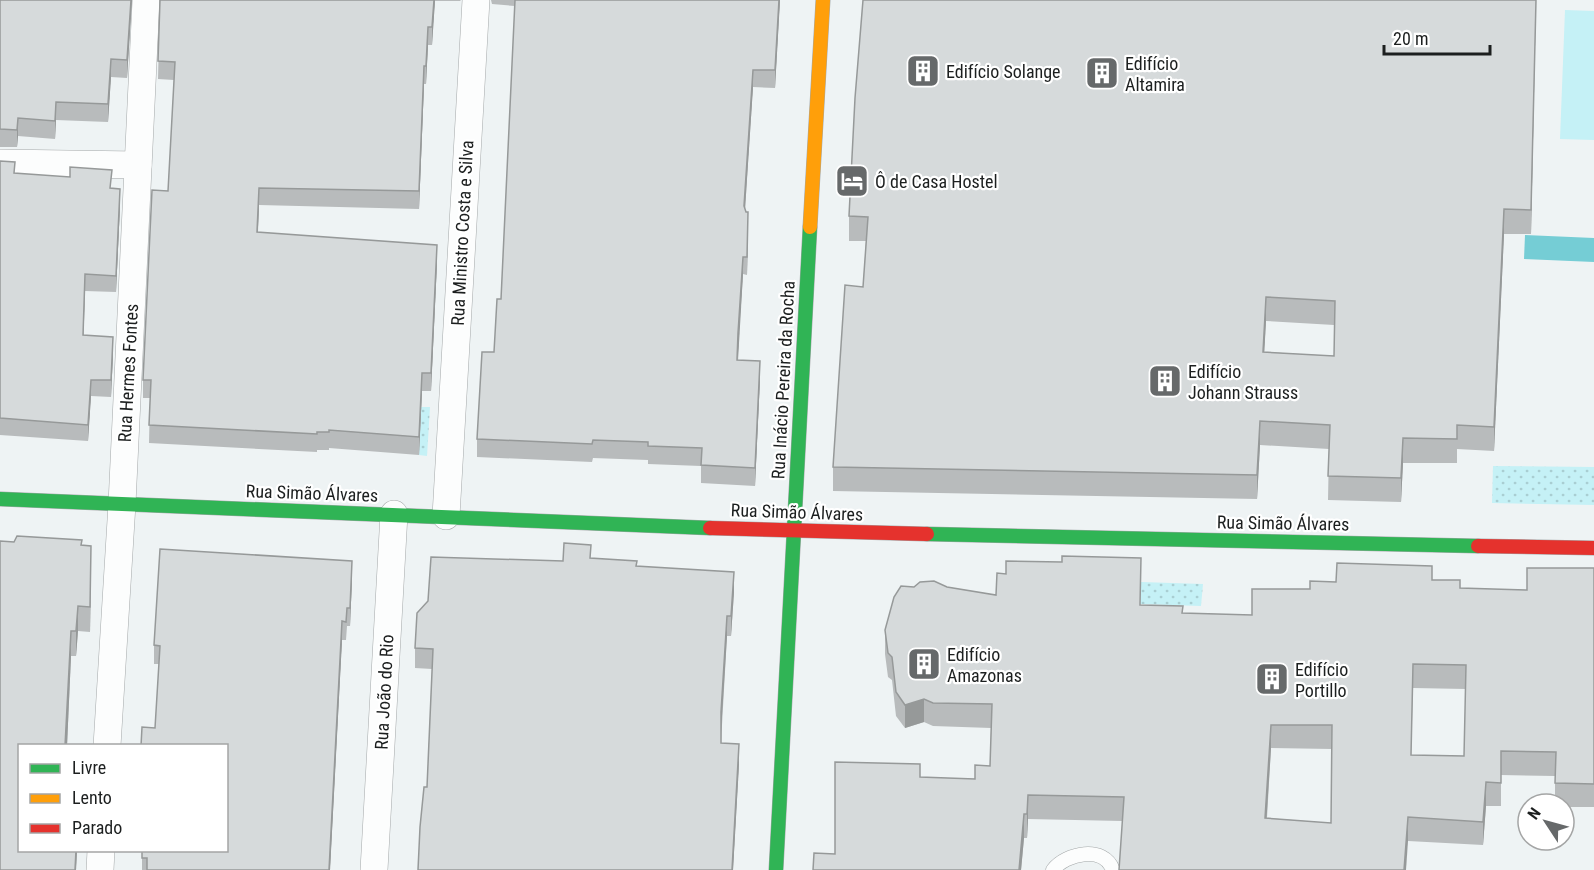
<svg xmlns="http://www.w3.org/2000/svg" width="1594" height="870" font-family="'Roboto Condensed',sans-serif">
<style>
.grass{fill:url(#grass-dots)}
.park{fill:#c5f1f6}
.water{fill:#75cdd5}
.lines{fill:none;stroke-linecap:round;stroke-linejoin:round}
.lane-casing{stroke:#a4a8a9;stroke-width:15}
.street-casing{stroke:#a4a8a9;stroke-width:28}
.fast-casing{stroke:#a4a8a9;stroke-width:15}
.slow-casing{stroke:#a4a8a9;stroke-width:15}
.jam-casing{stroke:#a4a8a9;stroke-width:15}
.lane{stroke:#fcfdfd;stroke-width:14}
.street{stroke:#fcfdfd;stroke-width:27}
.fast{stroke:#30b455;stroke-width:14}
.slow{stroke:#ff9f0a;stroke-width:14}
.jam{stroke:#e5322d;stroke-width:14}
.wall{fill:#b8bbbc;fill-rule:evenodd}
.shaded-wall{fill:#969999}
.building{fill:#d6dadb;stroke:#969999;stroke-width:1.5;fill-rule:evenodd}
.labels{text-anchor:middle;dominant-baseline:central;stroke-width:4.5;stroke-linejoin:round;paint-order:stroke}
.poi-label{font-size:18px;fill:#1c1f1f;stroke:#fff;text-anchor:start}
.street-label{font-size:18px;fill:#1c1f1f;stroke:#fff}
</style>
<defs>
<pattern id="grass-dots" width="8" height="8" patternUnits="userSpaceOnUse" patternTransform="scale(1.5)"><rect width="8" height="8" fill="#c5f1f6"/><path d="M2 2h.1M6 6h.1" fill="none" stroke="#a9ced2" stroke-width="1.8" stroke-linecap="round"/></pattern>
</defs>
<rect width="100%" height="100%" fill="#eef3f4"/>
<g class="grass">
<polygon points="421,407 430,407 427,456 419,455"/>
<polygon points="1493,466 1594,467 1594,505 1492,503"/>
<polygon points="1141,582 1203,584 1201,606 1140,604"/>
</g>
<polygon class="park" points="1565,10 1594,11 1594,140 1560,139"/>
<polygon class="water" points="1525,235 1594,238 1594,262 1524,259"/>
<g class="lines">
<defs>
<path id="lane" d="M1053 870C1066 853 1104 845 1113 870"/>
<g id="street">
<polyline points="0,163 138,165"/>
<polyline points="446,516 476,0"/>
<polyline points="107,746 122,504 146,0"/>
<polyline points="100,870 101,850"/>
<polyline points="374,870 394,514"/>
</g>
<g id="fast">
<polyline points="0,499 710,528"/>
<polyline points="927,534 1478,546"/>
<polyline points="776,870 810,227"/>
</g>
<polyline id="slow" points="810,227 823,0"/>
<g id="jam">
<polyline points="710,528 927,534"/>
<polyline points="1478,546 1594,548"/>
</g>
</defs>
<use href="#lane" class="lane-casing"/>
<use href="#street" class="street-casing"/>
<use href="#fast" class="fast-casing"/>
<use href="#slow" class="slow-casing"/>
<use href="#jam" class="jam-casing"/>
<use href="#lane" class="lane"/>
<use href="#street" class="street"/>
<use href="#fast" class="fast"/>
<use href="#slow" class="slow"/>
<use href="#jam" class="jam"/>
</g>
<g class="wall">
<polygon points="0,0 132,0 127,78 111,77 108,122 56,120 55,139 18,136 17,147 0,147"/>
<polygon points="160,0 461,0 460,1 435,1 432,45 428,45 426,84 424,84 419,209 259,205 258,232 437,263 431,391 422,391 419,455 329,448 329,450 317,450 317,452 149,443 150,398 143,398 143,380 168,191 174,80 158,79"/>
<polygon points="491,0 780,0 775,88 753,87 745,210 748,230 747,275 743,274 738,351 737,360 760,379 755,486 701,483 701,466 648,464 648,460 593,458 592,462 477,457 477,439 494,352 501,299 515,6 492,4"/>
<path d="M1536 0 1531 234H1504L1494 451 1457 449V463H1403L1401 502 1328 500 1329 449 1260 445 1257 499 833 491V467L863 287 866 241H849V216ZM1266 321 1334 325V356L1264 352Z"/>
<polygon points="0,161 15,173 112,188 120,206 116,292 85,291 83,335 113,354 111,397 91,396 88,441 0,435"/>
<polygon points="17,536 82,540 82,545 91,546 90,632 78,631 76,656 71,656 67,746 20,746 20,850 77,850 76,870 0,870 0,541 14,542"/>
<polygon points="591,558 637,566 734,592 731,636 727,636 721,743 739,764 733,870 418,870 427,787 432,669 415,668 415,648 563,561"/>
<path d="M1594 568V807H1564V804H1555V776L1501 775V806H1486L1483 845 1408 841 1122 821 1028 819 1027 838H1024L1021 870H813L835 854 920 777 975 779 990 766 991 728 933 726 924 722 905 728 896 716 892 680 888 677 885 654V630L947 587 996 595 1140 605 1183 613 1252 615 1310 589 1336 582 1432 580 1460 588 1527 590ZM1413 688 1466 689 1464 756 1411 755ZM1271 748 1332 749 1331 823 1267 818Z"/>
<polygon points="352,579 350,626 347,626 346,640 342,640 330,870 142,870 142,850 155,728 159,664 154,664 154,645"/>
</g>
<g class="shaded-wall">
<polygon points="131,0 132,0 127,78 127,60"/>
<polygon points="434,0 435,0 432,45 432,27"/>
<polygon points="779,0 780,0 775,88 775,70"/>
<polygon points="1536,0 1531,234 1531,210"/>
<polygon points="428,27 428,45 426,84 426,66"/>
<polygon points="111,59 111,77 108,122 108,104"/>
<polygon points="424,66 424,84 419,209 419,191"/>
<polygon points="753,70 753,87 744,224 744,206"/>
<polygon points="56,102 56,120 55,139 55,121"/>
<polygon points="18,118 18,136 17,147 17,130"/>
<polygon points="259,188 259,205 257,250 257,232"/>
<polygon points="120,189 120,206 116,292 116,276"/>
<polygon points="1504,209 1504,234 1494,451 1494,427"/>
<polygon points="748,212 748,230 747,275 747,257"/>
<polygon points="437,245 437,263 431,391 431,373"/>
<polygon points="743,257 743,274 737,378 738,333"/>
<polygon points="85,274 85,291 83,352 83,335"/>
<polygon points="1266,297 1266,321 1263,376 1263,352"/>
<polygon points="113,337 113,354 111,397 111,380"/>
<polygon points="760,361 760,379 755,486 755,468"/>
<polygon points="422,373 422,391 419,455 419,437"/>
<polygon points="91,380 91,396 88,441 88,425"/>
<polygon points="1260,421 1260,445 1257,499 1257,475"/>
<polygon points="1403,438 1403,463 1401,502 1401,478"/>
<polygon points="91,546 91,570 90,632 90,607"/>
<polygon points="352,561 352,579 350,626 350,608"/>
<polygon points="734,572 734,592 731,636 731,616"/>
<polygon points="78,606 78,631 76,656 76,631"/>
<polygon points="727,616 727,636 721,732 721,712"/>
<polygon points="342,621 342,640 330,870 329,870"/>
<polygon points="71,631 71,656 67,746 65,746"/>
<polygon points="924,699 924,722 905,728 905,705"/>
<polygon points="1271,725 1271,748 1265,842 1265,818"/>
<polygon points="739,744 739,764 733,870 732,870"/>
<polygon points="1486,782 1486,806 1483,845 1483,822"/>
<polygon points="1028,795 1028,819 1027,838 1027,814"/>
<polygon points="1024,814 1024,838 1021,870 1019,870"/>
<polygon points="1408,817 1408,841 1406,870 1404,870"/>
<polygon points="76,850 77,850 76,870 75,870"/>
</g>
<g class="building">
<polygon points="0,0 131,0 127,60 111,59 108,104 56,102 55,121 18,118 17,130 0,129"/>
<polygon points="160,0 434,0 432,27 428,27 426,66 424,66 419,191 259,188 257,232 437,245 431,373 422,373 419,437 329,430 329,432 317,432 317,434 149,425 151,380 143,380 152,190 168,191 175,62 158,61"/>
<polygon points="515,0 779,0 775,70 753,70 744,206 746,212 748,212 747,257 743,257 738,333 737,360 760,361 755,468 701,465 702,448 648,446 648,442 593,440 592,444 477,439 482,352 494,352 497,299 501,299"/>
<path d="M863 0H1536L1531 210 1504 209 1494 427 1457 425V439L1403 438 1401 478 1328 476 1330 425 1260 421 1257 475 833 467 845 285 863 287 868 217 849 216 855 98ZM1266 297 1335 301 1334 356 1263 352Z"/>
<polygon points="0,161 15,162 14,173 70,177 70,167 112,170 110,188 120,189 116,276 85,274 83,335 113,337 111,380 91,380 88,425 0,418"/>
<polygon points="17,536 82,540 81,545 91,546 90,607 78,606 76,631 71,631 65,746 20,746 20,850 76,850 75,870 0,870 0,541 14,542"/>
<polygon points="564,543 591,545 590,558 637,561 636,566 734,572 731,616 727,616 721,712 721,743 739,744 732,870 418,870 420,827 424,787 427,787 433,649 415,648 417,613 428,601 431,557 563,561"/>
<polygon points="160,549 352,561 350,608 347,608 346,622 342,621 329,870 147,870 147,858 142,858 142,850 226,850 226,746 141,746 142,727 155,728 160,646 154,645"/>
<path d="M1062 556 1141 558 1140 605 1183 606 1182 613 1252 615V589H1310V581L1336 582 1337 563 1432 566V580H1460V588L1527 590V568H1594V784L1555 783 1556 752 1501 751V783L1486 782 1483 822 1408 817 1404 870H1119L1124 797 1028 795 1027 814H1024L1019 870H813L814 853 835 854V762L920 764V777L975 779V765L990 766 992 704 933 703 924 699 905 705 896 692 892 657 888 653 885 630 894 597 901 586 914 587 920 582 934 581 947 587 996 595 997 573 1006 574V561L1062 562ZM1413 664 1466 665 1464 756 1411 755ZM1271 725H1332L1331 823 1265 818Z"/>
</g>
<defs>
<symbol id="building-square" viewBox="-11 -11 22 22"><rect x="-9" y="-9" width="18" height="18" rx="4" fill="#66696a" stroke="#fff"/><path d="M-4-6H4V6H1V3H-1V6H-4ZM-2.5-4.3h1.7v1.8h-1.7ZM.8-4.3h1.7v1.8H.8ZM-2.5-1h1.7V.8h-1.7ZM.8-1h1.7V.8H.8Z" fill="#fff"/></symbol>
<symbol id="hotel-square" viewBox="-11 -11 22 22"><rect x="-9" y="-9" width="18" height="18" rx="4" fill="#66696a" stroke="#fff"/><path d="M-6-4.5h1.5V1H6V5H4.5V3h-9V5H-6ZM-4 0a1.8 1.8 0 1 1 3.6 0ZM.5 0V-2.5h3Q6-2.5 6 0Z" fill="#fff"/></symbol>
</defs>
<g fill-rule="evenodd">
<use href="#building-square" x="904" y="52" width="38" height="38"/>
<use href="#building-square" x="1083" y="54" width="38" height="38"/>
<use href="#hotel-square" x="833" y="162" width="38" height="38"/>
<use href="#building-square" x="1146" y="362" width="38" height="38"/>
<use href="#building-square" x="905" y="645" width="38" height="38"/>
<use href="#building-square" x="1253" y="660" width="38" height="38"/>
</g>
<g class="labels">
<g class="poi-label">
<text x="1125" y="63">Edifício<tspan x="1125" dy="21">Altamira</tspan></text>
<text x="946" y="71">Edifício Solange</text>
<text x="875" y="181">Ô de Casa Hostel</text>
<text x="1188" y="371">Edifício<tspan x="1188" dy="21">Johann Strauss</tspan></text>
<text x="947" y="654">Edifício<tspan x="947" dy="21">Amazonas</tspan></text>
<text x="1295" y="669">Edifício<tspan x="1295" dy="21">Portillo</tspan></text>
</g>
<g class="street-label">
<text transform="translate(462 233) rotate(-87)">Rua Ministro Costa e Silva</text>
<text transform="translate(128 373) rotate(-87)">Rua Hermes Fontes</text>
<text transform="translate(783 380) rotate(-87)">Rua Inácio Pereira da Rocha</text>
<text transform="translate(312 493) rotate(2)">Rua Simão Álvares</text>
<text transform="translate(797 512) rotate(2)">Rua Simão Álvares</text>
<text transform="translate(1283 523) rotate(1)">Rua Simão Álvares</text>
<text transform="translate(384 692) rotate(-87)">Rua João do Rio</text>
</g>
</g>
<rect x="18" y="744" width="210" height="108" fill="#ffffff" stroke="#a4a5a5" stroke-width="1.5"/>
<rect x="30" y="764" width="30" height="9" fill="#30b455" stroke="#a4a5a5" stroke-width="1.5"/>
<text x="72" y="774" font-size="18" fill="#1c1f1f">Livre</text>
<rect x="30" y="794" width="30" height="9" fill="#ff9f0a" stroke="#a4a5a5" stroke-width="1.5"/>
<text x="72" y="804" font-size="18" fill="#1c1f1f">Lento</text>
<rect x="30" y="824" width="30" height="9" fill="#e5322d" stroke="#a4a5a5" stroke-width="1.5"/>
<text x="72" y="834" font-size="18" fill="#1c1f1f">Parado</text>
<g transform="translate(1546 822) rotate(306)"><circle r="28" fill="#ffffff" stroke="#a4a5a5" stroke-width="1.5"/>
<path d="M0-4.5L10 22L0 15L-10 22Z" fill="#66696a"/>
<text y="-9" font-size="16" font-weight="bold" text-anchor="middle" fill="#1c1f1f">N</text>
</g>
<path d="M1384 45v9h106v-9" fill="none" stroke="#1c1f1f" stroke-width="3"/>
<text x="1393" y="45" font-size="18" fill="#1c1f1f" stroke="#ffffff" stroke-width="4.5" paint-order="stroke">20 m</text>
</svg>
